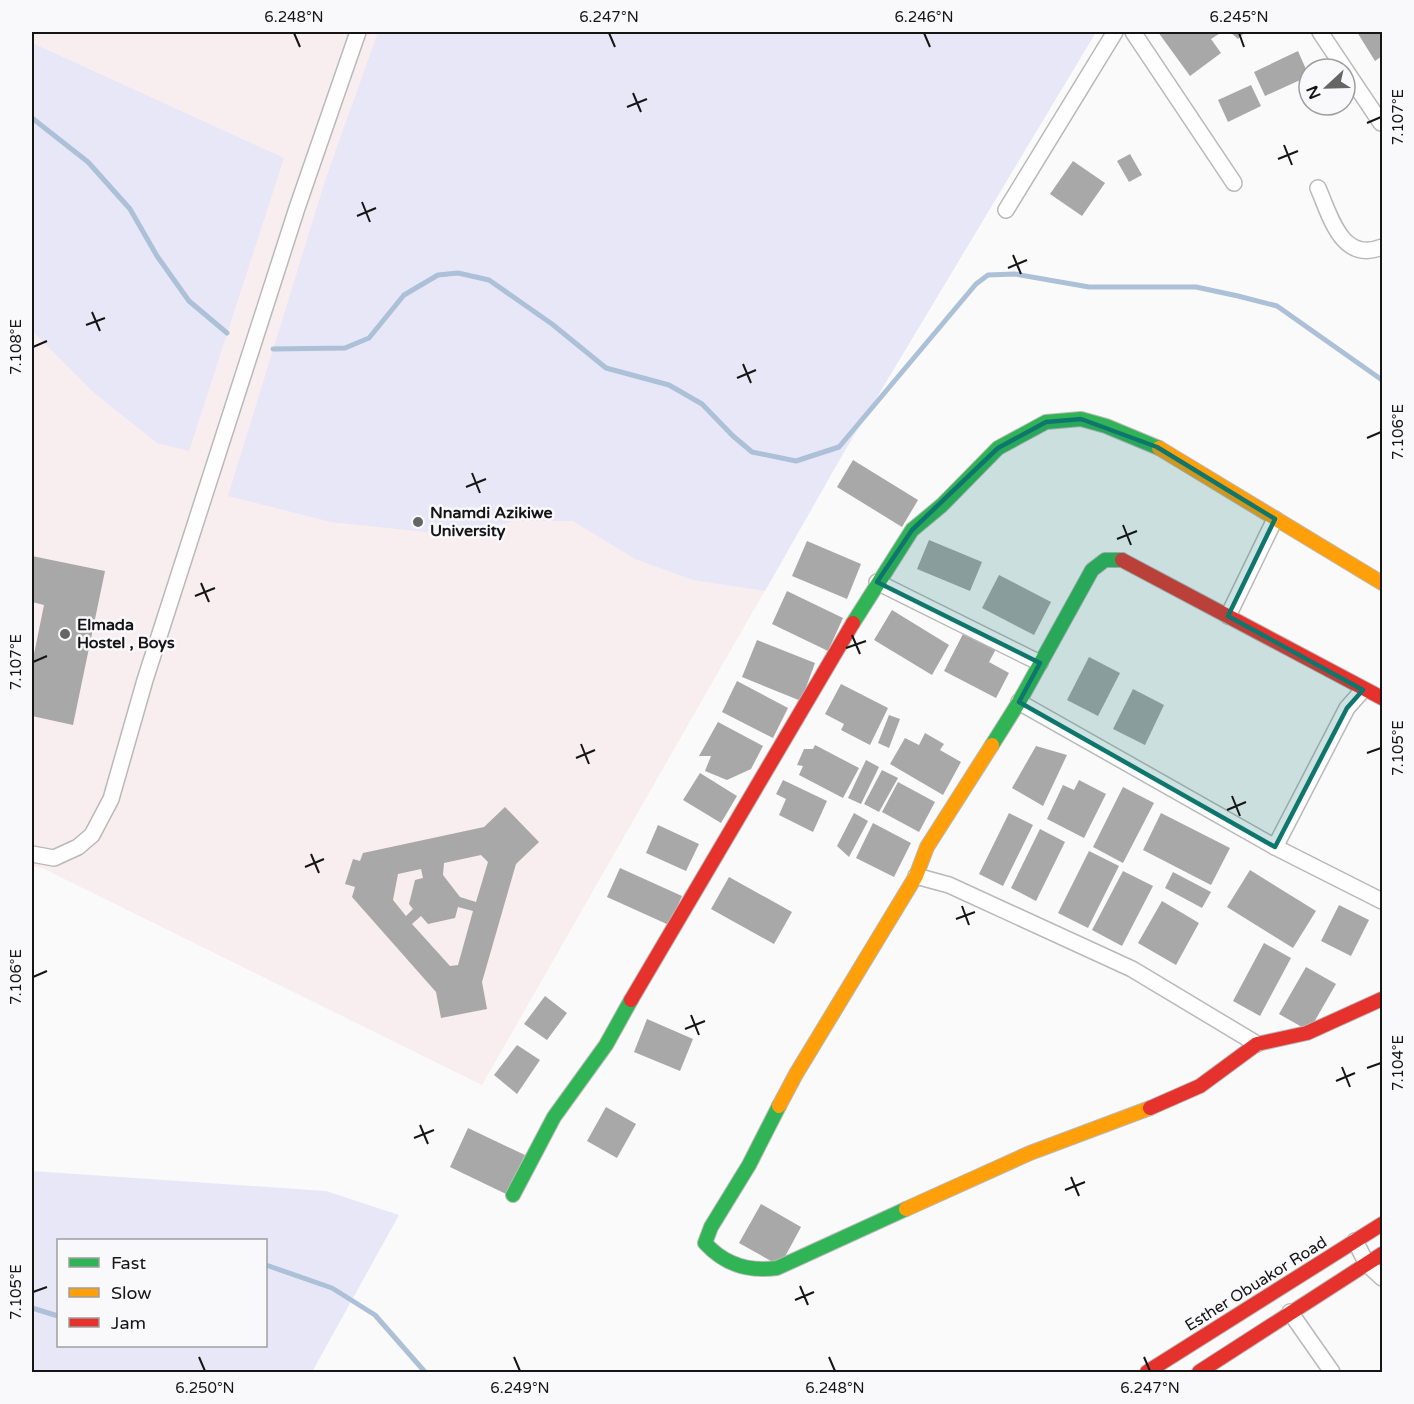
<svg xmlns="http://www.w3.org/2000/svg" width="1414" height="1404" font-family="'Varela Round',sans-serif">
<style>
.education{fill:#f8edef}
.green{fill:#e8e7f7;fill-rule:evenodd}
.lines{fill:none;stroke-linecap:round;stroke-linejoin:round}
.stream{stroke:#acc0d7;stroke-width:5}
.building{fill:#a8a8a8;fill-rule:evenodd}
.street-casing{stroke:#b9b9b9;stroke-width:18}
.fast-casing{stroke:#b9b9b9;stroke-width:16}
.slow-casing{stroke:#b9b9b9;stroke-width:16}
.jam-casing{stroke:#b9b9b9;stroke-width:16}
.street{stroke:#fefefe;stroke-width:15}
.fast{stroke:#30b455;stroke-width:14}
.slow{stroke:#ff9f0a;stroke-width:14}
.jam{stroke:#e5322d;stroke-width:14}
.marked{fill:#0f766e;fill-opacity:0.2;stroke:#0f766e;stroke-width:4.5;stroke-linejoin:round}
.ticks{fill:none;stroke:#151515;stroke-width:2}
.poi-dot{fill:#656565;stroke:#f9f9fb;stroke-width:2}
.labels{text-anchor:middle;dominant-baseline:central;stroke-width:5;stroke-linejoin:round;paint-order:stroke}
.poi-label{font-size:16px;font-weight:bold;fill:#151515;stroke:#f9f9fb;text-anchor:start}
.street-label{font-size:16px;fill:#151515;stroke:#f9f9fb}
.neatline{fill:none;stroke:#151515;stroke-width:2}
.ticks-label{font-size:15px;text-anchor:middle;fill:#151515}
</style>
<rect width="100%" height="100%" fill="#fafafa"/>
<polygon class="education" points="32,32 1096,32 844,452 482,1085 42,868 32,866"/>
<g class="green">
<polygon points="378,32 1096,32 844,452 765,591 693,580 635,559 573,521 514,521 454,535 331,522 228,496 326,178"/>
<polygon points="32,43 284,158 189,451 157,443 93,392 32,331"/>
<path d="M32 1171 326 1191 399 1215 312 1372H32ZM58 1240H266V1346H58Z"/>
</g>
<g class="lines">
<g class="stream">
<polyline points="32,118 88,162 130,209 157,256 189,301 227,333"/>
<polyline points="273,349 345,348 369,338 404,295 438,275 458,273 489,280 552,324 606,368 669,385 702,404 733,436 752,452 796,461 839,447 976,284 988,275 1015,274 1089,287 1196,287 1238,296 1277,306 1382,380"/>
<polyline points="266,1265 332,1288 375,1315 425,1372"/>
<polyline points="32,1308 58,1316"/>
</g>
</g>
<g class="building">
<polygon points="1158,32 1222,32 1211,39 1221,53 1190,76"/>
<polygon points="1230,32 1245,32 1238,39"/>
<polygon points="1357,32 1382,32 1382,56 1375,61"/>
<polygon points="1298,51 1309,76 1265,96 1254,72"/>
<polygon points="1251,85 1261,106 1228,122 1218,100"/>
<polygon points="1130,154 1142,175 1129,182 1117,161"/>
<polygon points="1073,161 1105,183 1082,216 1050,194"/>
<polygon points="853,460 918,500 902,527 837,487"/>
<polygon points="929,540 982,562 970,591 917,569"/>
<polygon points="807,541 861,564 847,599 792,576"/>
<polygon points="32,556 105,571 73,725 32,716 32,664 44,605 32,602"/>
<polygon points="999,575 1051,602 1034,635 982,608"/>
<polygon points="787,591 843,618 828,651 772,624"/>
<polygon points="892,610 949,645 932,675 874,640"/>
<polygon points="964,632 996,649 989,662 1009,673 996,698 944,671"/>
<polygon points="757,640 815,663 801,701 742,677"/>
<polygon points="1089,657 1120,673 1098,716 1067,700"/>
<polygon points="737,681 788,708 773,738 722,712"/>
<polygon points="841,684 888,708 870,745 841,730 844,724 825,714"/>
<polygon points="1133,689 1164,705 1145,745 1113,729"/>
<polygon points="889,715 900,719 889,748 878,743"/>
<polygon points="718,722 763,746 751,769 727,780 705,771 711,756 699,756"/>
<polygon points="925,733 944,744 940,750 961,762 943,795 890,764 905,738 919,745"/>
<polygon points="815,745 859,768 843,798 799,775 803,766 797,765 804,749 813,749"/>
<polygon points="1036,746 1067,755 1043,806 1012,788"/>
<polygon points="866,760 879,767 861,804 848,798"/>
<polygon points="882,770 898,778 879,812 864,804"/>
<polygon points="700,773 737,796 721,823 683,800"/>
<polygon points="783,780 827,801 813,832 779,815 786,799 776,794"/>
<polygon points="1079,780 1106,794 1084,838 1047,819 1063,785 1074,790"/>
<polygon points="898,782 935,802 919,832 882,812"/>
<polygon points="1123,787 1154,803 1123,863 1093,847"/>
<path d="M505 807 539 842 516 864 482 982 487 1009 441 1018 436 992 352 897 355 887 345 884 353 859 360 861 363 853 484 827ZM481 855 488 862 476 902 460 897 443 875 444 863ZM421 869 423 878 415 880 409 904 413 909 406 916 393 900 398 874ZM458 907 473 911 458 965 450 966 412 924 421 916 428 924 455 918Z"/>
<polygon points="854,813 868,821 849,857 837,846"/>
<polygon points="1009,813 1033,825 1003,886 979,874"/>
<polygon points="1161,813 1230,848 1211,885 1143,850"/>
<polygon points="873,823 911,843 894,877 856,858"/>
<polygon points="658,825 699,844 686,871 646,853"/>
<polygon points="1040,829 1065,842 1036,901 1011,888"/>
<polygon points="1089,851 1119,866 1088,928 1058,913"/>
<polygon points="620,868 682,896 669,925 607,897"/>
<polygon points="1250,870 1316,911 1293,948 1227,907"/>
<polygon points="1123,871 1153,886 1122,946 1092,930"/>
<polygon points="1173,872 1211,892 1202,908 1165,888"/>
<polygon points="729,877 792,912 774,944 711,909"/>
<polygon points="1162,901 1199,923 1176,965 1138,943"/>
<polygon points="1339,905 1369,920 1351,956 1321,941"/>
<polygon points="1264,943 1291,958 1260,1016 1233,1001"/>
<polygon points="1306,967 1336,984 1309,1031 1279,1014"/>
<polygon points="545,996 567,1013 547,1040 524,1024"/>
<polygon points="647,1019 693,1039 680,1071 634,1052"/>
<polygon points="517,1045 540,1060 517,1094 494,1075"/>
<polygon points="606,1107 636,1124 617,1158 587,1141"/>
<polygon points="468,1128 525,1155 506,1194 450,1167"/>
<polygon points="761,1204 801,1227 780,1266 739,1243"/>
</g>
<g class="lines">
<defs>
<g id="street">
<polyline points="1133,32 1234,183"/>
<polyline points="1320,32 1381,123"/>
<path d="M1318 188C1331 218 1342 263 1382 247"/>
<polyline points="1006,210 1115,32"/>
<polyline points="877,582 1040,663"/>
<polyline points="1228,616 1275,519"/>
<polyline points="1019,702 1275,847 1382,901"/>
<polyline points="1275,847 1347,708 1363,690"/>
<polyline points="32,854 54,858 78,847 92,835 111,799 145,680 297,208 358,32"/>
<polyline points="916,876 949,885 1132,969 1257,1044"/>
<polyline points="1355,1241 1367,1264 1382,1278"/>
<polyline points="1290,1312 1332,1372"/>
</g>
<g id="fast">
<polyline points="853,623 912,530 942,505 998,448 1046,422 1081,419 1106,426 1159,448"/>
<polyline points="992,745 1019,702 1092,570 1105,560 1122,560"/>
<path d="M779 1106 749 1165 711 1227 705 1243C724 1264 749 1272 777 1268L906 1209"/>
<polyline points="513,1195 554,1117 606,1045 631,1000"/>
</g>
<g id="slow">
<polyline points="1159,448 1382,583"/>
<polyline points="779,1106 796,1074 916,876 927,847 992,745"/>
<polyline points="906,1209 1030,1153 1150,1108"/>
</g>
<g id="jam">
<polyline points="1122,560 1382,698"/>
<polyline points="631,1000 853,623"/>
<polyline points="1150,1108 1200,1086 1257,1044 1307,1033 1382,999"/>
<polyline points="1147,1372 1382,1224"/>
<polyline points="1199,1372 1382,1254"/>
</g>
</defs>
<use href="#street" class="street-casing"/>
<use href="#fast" class="fast-casing"/>
<use href="#slow" class="slow-casing"/>
<use href="#jam" class="jam-casing"/>
<use href="#street" class="street"/>
<use href="#fast" class="fast"/>
<use href="#slow" class="slow"/>
<use href="#jam" class="jam"/>
</g>
<path class="marked" d="M1081 419 1157 447 1275 519 1228 616 1363 690 1347 708 1275 847 1019 702 1040 663 877 582 912 530 998 448 1046 422Z"/>
<path class="ticks" d="M294 33 300 47M609 33 615 47M924 33 930 47M1239 33 1244 47M633 93 641 112M627 107 647 99M1367 123 1381 117M1284 145 1292 165M1278 159 1298 151M362 202 370 222M357 216 376 208M1013 255 1021 274M1008 268 1027 260M92 312 100 331M86 325 105 318M33 347 47 341M743 364 751 383M737 378 756 370M1367 438 1381 432M472 473 480 493M466 487 486 479M1123 525 1131 545M1117 539 1137 531M201 583 209 602M195 596 215 588M852 635 860 654M846 648 866 641M33 662 47 656M581 744 589 764M1367 753 1381 748M576 758 595 750M1232 796 1240 816M1227 810 1246 802M311 854 319 873M305 867 324 859M962 906 969 925M956 919 975 912M33 977 47 971M691 1015 699 1035M685 1029 705 1021M1342 1067 1350 1087M1367 1068 1381 1063M1336 1081 1355 1073M420 1125 428 1144M414 1138 434 1130M1071 1177 1079 1196M1065 1190 1085 1182M800 1286 808 1305M33 1292 47 1287M795 1300 814 1292M199 1357 205 1371M514 1357 520 1371M829 1357 835 1371M1144 1357 1150 1371"/>
<g class="poi-dot">
<circle cx="418" cy="522" r="6"/>
<circle cx="65" cy="634" r="6"/>
</g>
<g class="labels">
<g class="poi-label">
<text x="430" y="513">Nnamdi Azikiwe<tspan x="430" dy="18">University</tspan></text>
<text x="77" y="625">Elmada<tspan x="77" dy="18">Hostel , Boys</tspan></text>
</g>
<g class="street-label">
<text transform="translate(1256 1284) rotate(-32)">Esther Obuakor Road</text>
</g>
</g>
<rect width="1414" height="1404" fill="none" stroke="#f9f9fb" stroke-width="66"/>
<rect x="57" y="1239" width="210" height="108" fill="#f9f9fb" stroke="#9e9e9f" stroke-width="1.5"/>
<rect x="69" y="1258" width="30" height="9" fill="#30b455" stroke="#9e9e9f" stroke-width="1.5"/>
<text x="111" y="1269" font-size="18" fill="#151515">Fast</text>
<rect x="69" y="1288" width="30" height="9" fill="#ff9f0a" stroke="#9e9e9f" stroke-width="1.5"/>
<text x="111" y="1299" font-size="18" fill="#151515">Slow</text>
<rect x="69" y="1318" width="30" height="9" fill="#e5322d" stroke="#9e9e9f" stroke-width="1.5"/>
<text x="111" y="1329" font-size="18" fill="#151515">Jam</text>
<g transform="translate(1327 87) rotate(248)"><circle r="28" fill="#f9f9fb" stroke="#9e9e9f" stroke-width="1.5"/>
<path d="M0-4.5L10 22L0 15L-10 22Z" fill="#656565"/>
<text y="-9" font-size="16" font-weight="bold" text-anchor="middle" fill="#151515">N</text>
</g>
<rect x="33" y="33" width="1348" height="1338" class="neatline"/>
<g class="ticks-label">
<text x="294" y="22">6.248°N</text>
<text x="609" y="22">6.247°N</text>
<text x="924" y="22">6.246°N</text>
<text x="1239" y="22">6.245°N</text>
<text transform="translate(1398 117) rotate(-90)" y="5">7.107°E</text>
<text transform="translate(16 347) rotate(-90)" y="5">7.108°E</text>
<text transform="translate(1398 432) rotate(-90)" y="5">7.106°E</text>
<text transform="translate(16 662) rotate(-90)" y="5">7.107°E</text>
<text transform="translate(1398 748) rotate(-90)" y="5">7.105°E</text>
<text transform="translate(16 977) rotate(-90)" y="5">7.106°E</text>
<text transform="translate(1398 1063) rotate(-90)" y="5">7.104°E</text>
<text transform="translate(16 1292) rotate(-90)" y="5">7.105°E</text>
<text x="205" y="1393">6.250°N</text>
<text x="520" y="1393">6.249°N</text>
<text x="835" y="1393">6.248°N</text>
<text x="1150" y="1393">6.247°N</text>
</g>
</svg>
